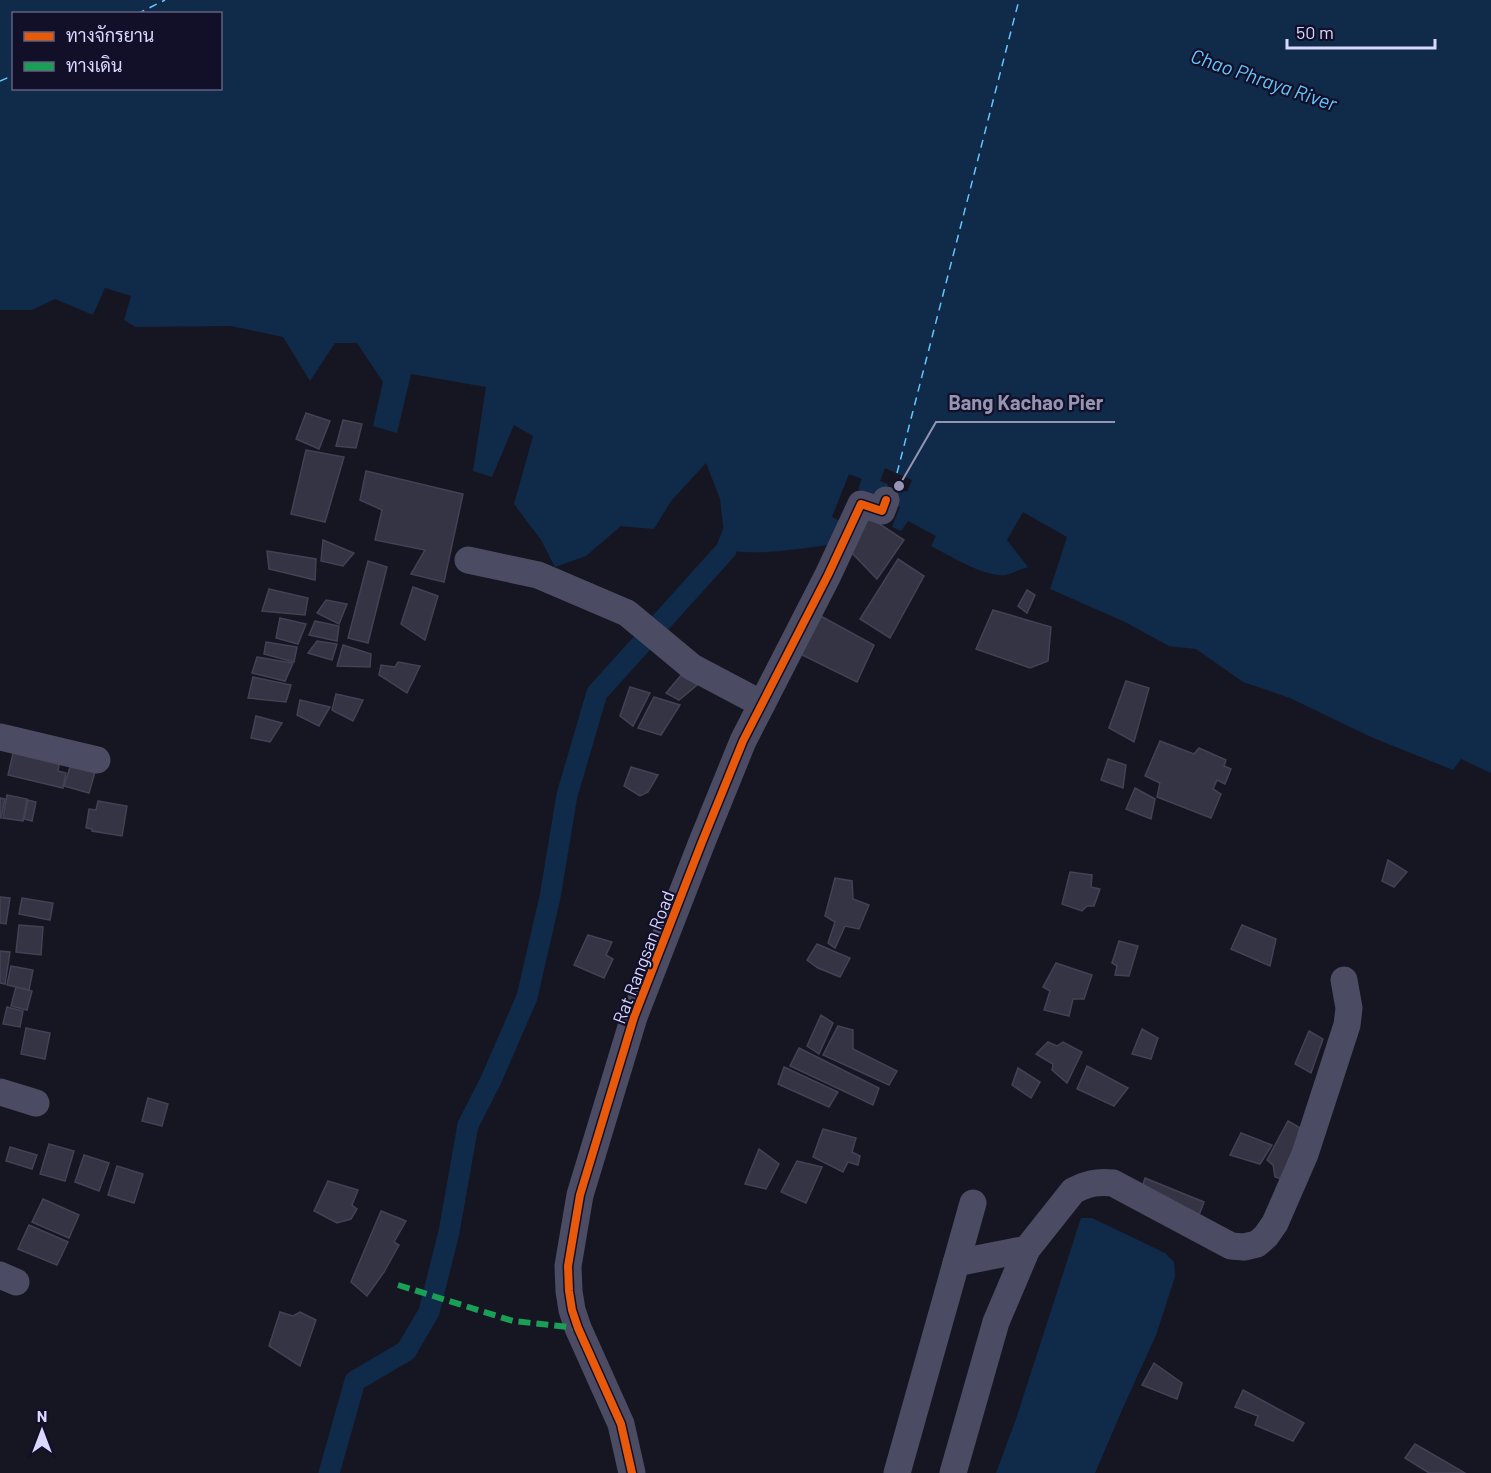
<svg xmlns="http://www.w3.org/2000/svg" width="1491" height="1473" font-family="Barlow,Sarabun,sans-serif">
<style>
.water{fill:#102a49;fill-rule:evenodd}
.pier{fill:#161622}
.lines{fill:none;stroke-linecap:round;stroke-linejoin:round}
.canal{stroke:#102a49;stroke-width:21}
.ferry{stroke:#67c5fe;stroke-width:1.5;stroke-dasharray:8 6;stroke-linecap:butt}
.building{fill:#353444;stroke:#434156;stroke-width:1.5}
.minor{stroke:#4b4c63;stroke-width:27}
.quiet{stroke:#1a9f57;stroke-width:6;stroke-dasharray:12 6;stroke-linecap:butt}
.cycleway-casing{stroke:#121028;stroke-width:11}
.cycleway{stroke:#e8590c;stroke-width:8}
.labels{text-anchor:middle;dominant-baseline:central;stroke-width:4.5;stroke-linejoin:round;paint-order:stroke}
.street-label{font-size:18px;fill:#d9d8ff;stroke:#121028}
.water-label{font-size:20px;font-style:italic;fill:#67c5fe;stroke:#121028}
.leader{fill:none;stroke:#9594b2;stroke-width:2}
.callout-dot{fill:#9594b2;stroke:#121028;stroke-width:2}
.callout-label{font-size:20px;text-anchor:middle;font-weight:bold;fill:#9594b2;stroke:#121028;stroke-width:4.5;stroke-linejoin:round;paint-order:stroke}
</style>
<rect width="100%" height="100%" fill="#161622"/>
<g class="water">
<path d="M0 0H1491V773L1461 759 1453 770 1371 737 1290 698 1243 682 1196 649 1169 646 1125 622 1050 589 1067 537 1023 512 1007 540 1028 567C1021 569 1013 573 1006 575 985 578 949 555 931 546L936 536 908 521 901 531 892 527 900 507 858 489 862 479 849 474 832 517 840 521 829 545C795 549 760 556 726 550L720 499 706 463 671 501 654 529 621 526 586 556 555 567 541 540 514 504 533 436 514 425 492 477 473 471 486 387 411 374 397 433 373 426 383 382 357 343H335L310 381 283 337 231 326 136 327 124 320 131 296 105 288 93 315 55 299 32 310H0ZM14 14H220V88H14Z"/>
<polygon points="1081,1218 1092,1218 1165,1253 1174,1262 1175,1277 1156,1335 1122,1410 1095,1473 996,1473 1016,1419"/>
</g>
<polygon class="pier" points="885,468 912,480 907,492 896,487 889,502 883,499 888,484 880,481"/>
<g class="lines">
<polyline class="canal" points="329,1473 355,1381 406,1351 429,1312 449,1232 468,1125 491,1080 527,997 550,897 567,795 597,693 726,550 736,525"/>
<g class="ferry">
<polyline points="137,14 165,0"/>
<polyline points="0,81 14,75"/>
<polyline points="897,473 1019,0"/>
</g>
</g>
<g class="building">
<polygon points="306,413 330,421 319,449 296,439"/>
<polygon points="343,420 362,424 356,448 336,446"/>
<polygon points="306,450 344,457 325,522 291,514"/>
<polygon points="366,471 463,494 444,582 411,574 425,550 375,540 382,510 360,500"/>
<polygon points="869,517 904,540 877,579 851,552"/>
<polygon points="323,540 354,553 343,566 321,561"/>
<polygon points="267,551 316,559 315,580 269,569"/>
<polygon points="898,559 924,576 890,638 860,619"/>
<polygon points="368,561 387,567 368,643 348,638"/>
<polygon points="413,587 438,596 425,640 401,624"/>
<polygon points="269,589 308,598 305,615 262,611"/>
<polygon points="1027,590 1035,595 1027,613 1018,606"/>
<polygon points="326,600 347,604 339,624 317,613"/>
<polygon points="993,610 1051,627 1048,661 1030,668 976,649"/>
<polygon points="817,614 874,645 857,682 796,652"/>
<polygon points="280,618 306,624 298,644 276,638"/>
<polygon points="315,621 339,626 337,641 309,635"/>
<polygon points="317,641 337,644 332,660 308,653"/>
<polygon points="266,642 297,647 294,662 264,654"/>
<polygon points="343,645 371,654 370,667 337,666"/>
<polygon points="257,657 293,663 285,681 252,673"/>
<polygon points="398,662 420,666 407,693 379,675 381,665 395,667"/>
<polygon points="682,674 697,685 679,700 666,693"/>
<polygon points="253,677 291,685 286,702 248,698"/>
<polygon points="1126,681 1149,688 1134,742 1109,728"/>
<polygon points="630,687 650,693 633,726 620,716"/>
<polygon points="336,694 363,700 353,721 332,710"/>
<polygon points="654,697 680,705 661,735 638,728"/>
<polygon points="300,700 330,707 319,726 297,715"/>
<polygon points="256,716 282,723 270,742 251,738"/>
<polygon points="1160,741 1194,754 1199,748 1226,760 1224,766 1231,769 1225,784 1217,780 1213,789 1221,794 1211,818 1157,797 1160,783 1145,776"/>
<polygon points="14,749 60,760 58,771 66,773 63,788 8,775"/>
<polygon points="1108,759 1126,765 1123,788 1101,780"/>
<polygon points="71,764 95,772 89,793 64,786"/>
<polygon points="631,767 658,775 648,792 640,796 624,786"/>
<polygon points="1135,788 1155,799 1151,819 1126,809"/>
<polygon points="7,795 27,799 23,821 3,818"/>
<polygon points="0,798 5,799 1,818 0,818"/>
<polygon points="28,800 36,802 32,821 24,819"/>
<polygon points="98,801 127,806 122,836 92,831 92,829 86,828 89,809 96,810"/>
<polygon points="1388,860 1407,872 1394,887 1382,881"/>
<polygon points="1070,872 1092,875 1091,887 1100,889 1094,906 1087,906 1082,911 1062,904"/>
<polygon points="835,878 852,881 853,899 869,905 859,929 845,926 835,948 828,943 835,922 825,916"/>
<polygon points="0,897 10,898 6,924 0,923"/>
<polygon points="22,898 53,903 50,920 19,914"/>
<polygon points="19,925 43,927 41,955 16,952"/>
<polygon points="1242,925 1276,939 1270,966 1231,949"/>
<polygon points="588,935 612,942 606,955 613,959 604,978 574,965"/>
<polygon points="1119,941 1138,946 1129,976 1115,975 1117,966 1112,963"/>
<polygon points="817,944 850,958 840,977 818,968 807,960"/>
<polygon points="0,951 10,952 5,984 0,983"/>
<polygon points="1056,963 1092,975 1084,999 1073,999 1069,1016 1044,1010 1050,991 1043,987"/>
<polygon points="11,966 33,970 29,990 7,985"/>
<polygon points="16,987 32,991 27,1010 11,1006"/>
<polygon points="7,1007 23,1011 20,1027 3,1024"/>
<polygon points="821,1015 833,1023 819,1054 807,1046"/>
<polygon points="838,1026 853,1030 853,1049 897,1071 889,1085 823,1055"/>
<polygon points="26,1028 50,1033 45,1059 21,1054"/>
<polygon points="1142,1029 1158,1038 1151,1059 1132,1054"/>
<polygon points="1309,1031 1323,1039 1311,1073 1295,1064"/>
<polygon points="1048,1042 1057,1046 1063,1042 1082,1052 1067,1083 1052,1070 1053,1064 1036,1054"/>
<polygon points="799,1048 879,1088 873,1105 790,1066"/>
<polygon points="1087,1066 1128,1088 1114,1106 1077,1089"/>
<polygon points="784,1067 838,1092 829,1107 778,1084"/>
<polygon points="1018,1068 1040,1082 1031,1098 1012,1085"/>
<polygon points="148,1098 168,1104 162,1126 142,1121"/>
<polygon points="1288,1121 1304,1130 1285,1180 1275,1177 1273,1165 1267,1160"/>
<polygon points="823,1129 856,1138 852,1152 860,1156 858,1165 848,1162 843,1172 813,1157"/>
<polygon points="1241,1133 1272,1145 1260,1164 1230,1155"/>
<polygon points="49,1144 74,1151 65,1181 40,1174"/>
<polygon points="10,1147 37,1155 32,1169 6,1161"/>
<polygon points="759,1149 779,1164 766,1189 745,1184"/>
<polygon points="84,1155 109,1163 99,1191 75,1182"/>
<polygon points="797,1161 822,1167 806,1203 781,1192"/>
<polygon points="117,1166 143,1174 134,1203 108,1195"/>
<polygon points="1145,1178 1204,1202 1196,1223 1140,1194"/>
<polygon points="328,1181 358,1190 352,1205 357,1209 351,1219 337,1223 314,1211"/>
<polygon points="43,1199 79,1215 69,1238 32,1222"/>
<polygon points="381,1211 406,1221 394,1242 399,1245 384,1272 367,1296 351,1282"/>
<polygon points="29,1225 68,1242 57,1265 18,1249"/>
<polygon points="280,1312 293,1316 300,1312 316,1320 300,1366 269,1346"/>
<polygon points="1154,1363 1182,1383 1177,1399 1142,1385"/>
<polygon points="1243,1390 1304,1423 1293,1441 1255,1425 1258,1416 1235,1407"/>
<polygon points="1415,1444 1465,1473 1429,1473 1405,1458"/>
</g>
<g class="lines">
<g class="minor">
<polyline points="468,560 538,575 627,613 692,667 762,704"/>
<polyline points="0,737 97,760"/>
<polyline points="0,1092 36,1103"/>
<path d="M956 1263 1027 1249 1073 1191C1086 1184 1097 1181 1113 1183L1231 1246 1244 1247 1257 1244 1266 1236 1275 1223 1305 1154 1347 1025 1349 1008 1344 980"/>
<polyline points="0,1275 16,1282"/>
<polyline points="632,1473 621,1424 578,1328 572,1310 569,1291 568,1266 580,1195 634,1017 702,842 743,741 828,575 861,504 882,511 886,500"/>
<polyline points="897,1473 973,1203"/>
<polyline points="953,1473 996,1322 1027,1249"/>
</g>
<polyline class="quiet" points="398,1285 513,1321 578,1328"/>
<defs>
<polyline id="cycleway" points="632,1473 621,1424 578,1328 572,1310 569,1291 568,1266 580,1195 634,1017 702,842 743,741 828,575 861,504 882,511 886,500"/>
</defs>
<use href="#cycleway" class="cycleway-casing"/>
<use href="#cycleway" class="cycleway"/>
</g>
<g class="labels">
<g class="street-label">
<text transform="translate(643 957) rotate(-69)">Rat Rangsan Road</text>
</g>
<g class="water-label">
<text transform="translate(1264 79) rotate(19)">Chao Phraya River</text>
</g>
</g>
<path class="leader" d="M899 486L936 422H1115"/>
<circle class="callout-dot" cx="899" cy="486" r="6"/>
<g class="callout-label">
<text x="1026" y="410">Bang Kachao Pier</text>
</g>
<rect x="12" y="12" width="210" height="78" fill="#121028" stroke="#62607e" stroke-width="1.5"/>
<rect x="24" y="32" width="30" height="9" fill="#e8590c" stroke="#62607e" stroke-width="1.5"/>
<text x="66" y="42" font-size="18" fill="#d9d8ff">ทางจักรยาน</text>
<rect x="24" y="62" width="30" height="9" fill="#1a9f57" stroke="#62607e" stroke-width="1.5"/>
<text x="66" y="72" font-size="18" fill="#d9d8ff">ทางเดิน</text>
<g transform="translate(42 1431)" stroke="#121028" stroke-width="4.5" paint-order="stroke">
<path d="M0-4.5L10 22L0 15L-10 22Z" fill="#d9d8ff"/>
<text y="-9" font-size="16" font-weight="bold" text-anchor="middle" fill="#d9d8ff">N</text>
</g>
<path d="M1287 39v9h148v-9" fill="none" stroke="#d9d8ff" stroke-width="3"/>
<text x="1296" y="39" font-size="18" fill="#d9d8ff" stroke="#121028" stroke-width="4.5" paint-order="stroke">50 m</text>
</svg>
